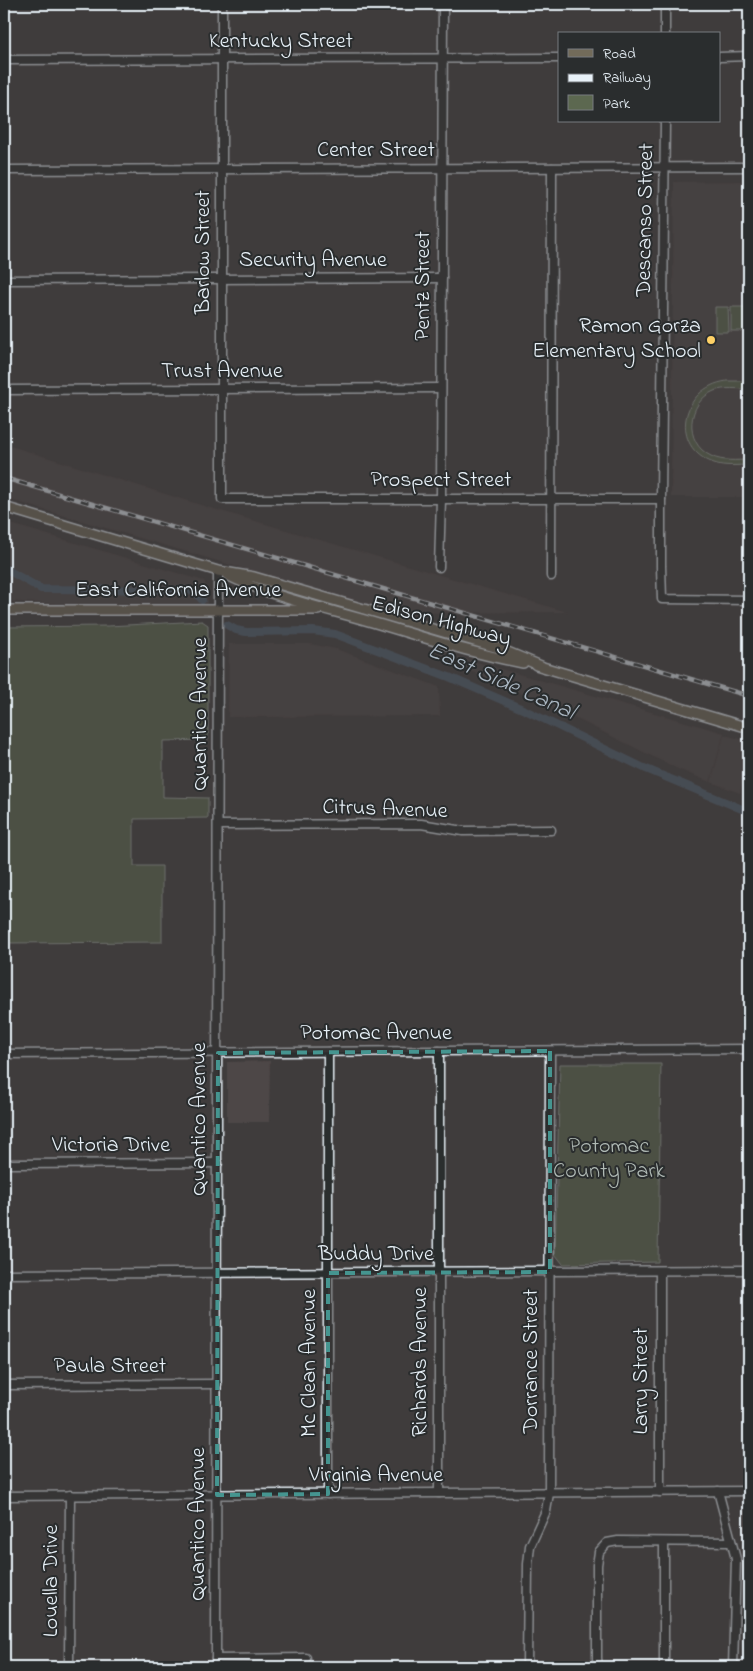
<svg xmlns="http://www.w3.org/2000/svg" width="753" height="1671" font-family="'Indie Flower',sans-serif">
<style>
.built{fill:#4e4646}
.green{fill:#5c6850;stroke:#a2aca4}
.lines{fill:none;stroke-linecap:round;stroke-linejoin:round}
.canal{stroke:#4f6070;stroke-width:8}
.minor-casing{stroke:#e8f1f8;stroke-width:11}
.major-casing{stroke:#e8f1f8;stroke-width:12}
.minor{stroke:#2a2d2e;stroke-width:8}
.major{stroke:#726b5a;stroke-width:9}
.rail-casing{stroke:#e8f1f8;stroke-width:4.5}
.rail{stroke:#2a2d2e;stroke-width:2.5;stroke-dasharray:8;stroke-linecap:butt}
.marked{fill:none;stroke:#459590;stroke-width:4;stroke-dasharray:10 6;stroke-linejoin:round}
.poi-dot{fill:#ffd166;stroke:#2a2d2e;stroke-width:2}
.labels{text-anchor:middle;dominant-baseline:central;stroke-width:4;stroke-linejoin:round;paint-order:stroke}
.street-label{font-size:22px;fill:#e8f1f8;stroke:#2a2d2e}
.poi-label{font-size:22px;fill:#e8f1f8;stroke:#2a2d2e;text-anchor:end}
.park-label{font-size:22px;fill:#b0bab5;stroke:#2a2d2e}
.water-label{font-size:24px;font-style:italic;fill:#abb7c2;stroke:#2a2d2e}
</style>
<rect width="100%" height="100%" fill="#3f3c3c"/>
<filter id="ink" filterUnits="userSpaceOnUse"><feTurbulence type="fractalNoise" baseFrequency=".02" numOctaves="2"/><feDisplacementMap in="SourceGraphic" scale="10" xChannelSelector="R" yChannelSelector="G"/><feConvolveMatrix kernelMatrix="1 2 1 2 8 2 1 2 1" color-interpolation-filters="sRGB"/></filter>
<g filter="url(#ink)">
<g class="built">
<polygon points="749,181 749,497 671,497 674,182"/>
<polygon points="4,444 207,507 567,612 394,613 4,498"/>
<polygon points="4,522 204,581 207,588 207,604 55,604 4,601"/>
<polygon points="229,644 310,644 336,649 439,687 440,716 228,717"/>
<polygon points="442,652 724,733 710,782 678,769 563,712 440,658"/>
<polygon points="724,735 749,741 749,759 740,793 711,782"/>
<polygon points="270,1061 269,1122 227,1122 227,1062"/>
</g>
<g class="green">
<polygon points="715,307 728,307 729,332 715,332"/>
<rect x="731" y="307" width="14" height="24"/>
<path d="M727 381H749V389C738 389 725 387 714 391 687 402 683 443 711 456 723 462 736 460 749 460V465C738 465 725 467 714 463 669 448 680 387 727 381Z"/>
<polygon points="202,621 208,625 208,740 163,741 163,797 208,798 208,818 134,819 134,866 162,866 162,942 4,943 4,627 108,626"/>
<polygon points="560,1064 661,1064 658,1262 563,1264 555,1254"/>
</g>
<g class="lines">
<g class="canal">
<polyline points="4,568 41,589 188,590 196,593 202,600"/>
<polyline points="227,625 236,630 246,632 313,631 335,634 449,677 527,711 644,768 749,812"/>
</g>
<defs>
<g id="minor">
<polyline points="222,4 222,499 661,499"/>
<polyline points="665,34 665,4"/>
<polyline points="719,57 749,56"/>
<polyline points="4,60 559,58"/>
<polyline points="665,121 661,499 661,566 662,599 749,600"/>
<polyline points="4,170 749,167"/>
<polyline points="4,280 442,278"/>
<polyline points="4,390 441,388"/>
<polyline points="439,567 441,499 443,4"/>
<polyline points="551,576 552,168"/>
<polyline points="218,825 421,824 463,831 551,830"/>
<polyline points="4,1054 749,1049"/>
<polyline points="4,1164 218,1163"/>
<polyline points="660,1271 660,1492"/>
<polyline points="4,1274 749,1270"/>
<polyline points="4,1385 217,1384"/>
<polyline points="718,1491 736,1559 733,1667"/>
<polyline points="439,1493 439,1051"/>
<polyline points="328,1494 328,1052"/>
<polyline points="4,1496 749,1491"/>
<polyline points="216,1659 306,1658"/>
<polyline points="69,1667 70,1495"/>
<polyline points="216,1667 218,571"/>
<polyline points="527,1667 528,1564 530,1546 546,1511 549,1493 550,1051"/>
<polyline points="598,1667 597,1658 597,1565 599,1552 607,1543 618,1541 731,1542"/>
<polyline points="664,1667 664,1542"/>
</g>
<g id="major">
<polyline points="4,507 218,571 254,577 498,648 541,666"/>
<path d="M227 575C269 596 319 607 365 620 417 635 469 653 523 663"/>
<polyline points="4,610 318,610"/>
<polyline points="536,665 749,728"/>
</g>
</defs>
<use href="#minor" class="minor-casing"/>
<use href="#major" class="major-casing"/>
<use href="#minor" class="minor"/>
<use href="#major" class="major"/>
<defs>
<polyline id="rail" points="4,478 749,696"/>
</defs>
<use href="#rail" class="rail-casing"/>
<use href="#rail" class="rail"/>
</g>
</g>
<path d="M0 0H753V1671H0ZM550 1051V1272L328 1273V1494L217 1495 218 1053Z" fill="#3f3c3c" fill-opacity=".55" fill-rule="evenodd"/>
<path class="marked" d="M550 1051V1272L328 1273V1494L217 1495 218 1053Z"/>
<circle class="poi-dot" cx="711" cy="340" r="5"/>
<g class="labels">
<g class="street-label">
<text x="281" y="42">Kentucky Street</text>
<text x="376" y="151">Center Street</text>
<text transform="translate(646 220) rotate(-89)">Descanso Street</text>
<text transform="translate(204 252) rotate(-90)">Barlow Street</text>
<text x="313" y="261">Security Avenue</text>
<text transform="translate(424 286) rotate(-90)">Pentz Street</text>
<text x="222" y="372">Trust Avenue</text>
<text x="441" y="481">Prospect Street</text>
<text x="178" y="591">East California Avenue</text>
<text transform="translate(441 622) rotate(15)">Edison Highway</text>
<text transform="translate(201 714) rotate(-90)">Quantico Avenue</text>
<text transform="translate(385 810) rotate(2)">Citrus Avenue</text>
<text x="376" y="1034">Potomac Avenue</text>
<text transform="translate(200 1119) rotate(-90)">Quantico Avenue</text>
<text x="111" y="1146">Victoria Drive</text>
<text x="376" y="1255">Buddy Drive</text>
<text transform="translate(532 1361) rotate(-90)">Dorrance Street</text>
<text transform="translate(421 1362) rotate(-90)">Richards Avenue</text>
<text transform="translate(310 1363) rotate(-90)">Mc Clean Avenue</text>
<text x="110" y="1367">Paula Street</text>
<text transform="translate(642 1381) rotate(-90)">Larry Street</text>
<text x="376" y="1476">Virginia Avenue</text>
<text transform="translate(199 1524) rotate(-90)">Quantico Avenue</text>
<text transform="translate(52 1581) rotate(-90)">Louella Drive</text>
</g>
<g class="poi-label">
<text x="701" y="327">Ramon Gorza<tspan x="701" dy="25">Elementary School</tspan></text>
</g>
<g class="park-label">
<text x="609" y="1147">Potomac<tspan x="609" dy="25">County Park</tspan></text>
</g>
<g class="water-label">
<text transform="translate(501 682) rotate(24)">East Side Canal</text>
</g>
</g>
<rect width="753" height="1671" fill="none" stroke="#2a2d2e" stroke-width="20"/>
<rect x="10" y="10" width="733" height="1651" fill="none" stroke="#e8f1f8" stroke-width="2" filter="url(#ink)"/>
<rect x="558" y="32" width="162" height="90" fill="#2a2d2e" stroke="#767b7f"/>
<rect x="568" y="49" width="25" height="8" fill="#726b5a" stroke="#767b7f"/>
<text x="603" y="58" font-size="15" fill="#e8f1f8">Road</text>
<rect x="568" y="74" width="25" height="8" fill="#e8f1f8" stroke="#767b7f"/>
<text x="603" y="82" font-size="15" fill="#e8f1f8">Railway</text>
<rect x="568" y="95" width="25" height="15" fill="#5c6850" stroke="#767b7f"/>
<text x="603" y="108" font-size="15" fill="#e8f1f8">Park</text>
</svg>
